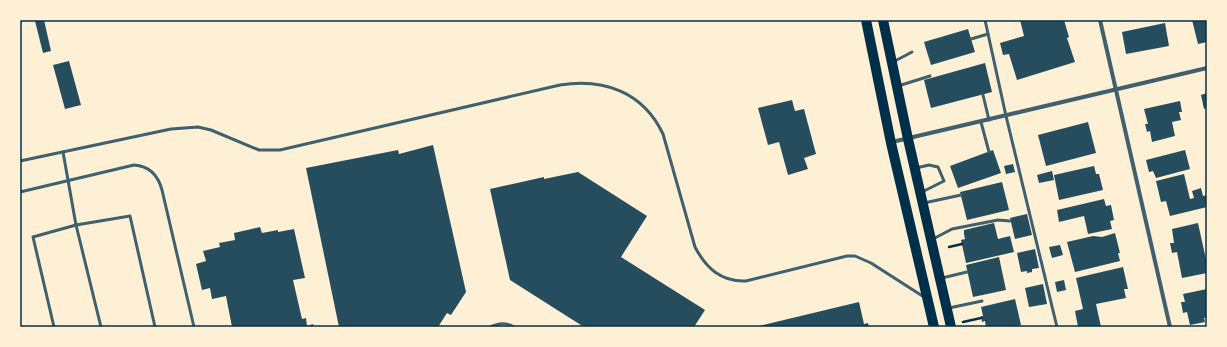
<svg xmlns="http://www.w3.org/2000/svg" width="1227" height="347" font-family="'Crimson Pro',serif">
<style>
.building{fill:#264d5e}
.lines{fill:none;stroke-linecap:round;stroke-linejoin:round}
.path{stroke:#003049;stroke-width:2.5}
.service{stroke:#3f606c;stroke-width:3}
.minor{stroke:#3f606c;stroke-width:4}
.primary{stroke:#003049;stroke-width:10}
.neatline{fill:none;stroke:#003049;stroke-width:1.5}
</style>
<rect width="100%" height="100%" fill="#fdf0d5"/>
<g class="building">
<polygon points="39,20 44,20 51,51 43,53 35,21"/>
<polygon points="1020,20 1064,20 1069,37 1067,38 1075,62 1017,80 1009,54 1003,55 1000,43 1024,36"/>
<polygon points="1192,20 1207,20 1207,42 1198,44"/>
<polygon points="1165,23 1169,46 1126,54 1122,32"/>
<polygon points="968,29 975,52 931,65 924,42"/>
<polygon points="69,61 81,105 65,109 53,65"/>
<polygon points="985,63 992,92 931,108 924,80"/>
<polygon points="1207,93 1207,108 1204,109 1201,95"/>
<polygon points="792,100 795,111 804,109 816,154 804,158 808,169 788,175 779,142 768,145 758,108"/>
<polygon points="1180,101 1182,112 1179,112 1181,120 1172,122 1175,136 1152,142 1150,131 1147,132 1145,124 1148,124 1144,109"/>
<polygon points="1088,122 1096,153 1046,166 1038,135"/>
<polygon points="433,145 466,292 451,315 447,313 438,327 339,327 306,168 398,150 399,154"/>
<polygon points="993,150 1001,173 958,188 950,166"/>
<polygon points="1185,150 1190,169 1156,178 1153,171 1149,172 1146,160"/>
<polygon points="1013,164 1015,172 1006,174 1004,166"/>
<polygon points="1094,166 1096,174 1099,174 1103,190 1059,200 1054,175"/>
<polygon points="1052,171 1054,180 1039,183 1037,175"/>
<polygon points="578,172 647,216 621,257 705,310 694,327 584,327 510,280 490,189 544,177 544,179"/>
<polygon points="1184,174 1190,199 1194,198 1192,191 1201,188 1203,196 1207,195 1207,207 1170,216 1166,201 1161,202 1156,181"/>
<polygon points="1002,182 1009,210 967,220 960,192"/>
<polygon points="1104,199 1106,206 1111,205 1114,220 1110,221 1112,229 1088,234 1084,216 1059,222 1057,210"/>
<polygon points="1027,214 1032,235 1015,239 1010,218"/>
<polygon points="994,223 998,239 1010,236 1014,252 966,263 961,240 965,239 964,234 964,230"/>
<polygon points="1198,223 1207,264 1207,273 1182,278 1177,252 1172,253 1170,243 1174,243 1172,229"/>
<polygon points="260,227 262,233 278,230 278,232 294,229 305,278 293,280 302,319 306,318 307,326 313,324 314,327 232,327 226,296 212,299 210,288 202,290 196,264 206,261 203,251 220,247 219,243 235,240 234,233"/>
<polygon points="1115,233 1120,253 1118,253 1120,261 1075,272 1067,242 1093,236 1102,237"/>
<polygon points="1060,245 1063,255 1052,258 1049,247"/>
<polygon points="1035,249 1039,268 1032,269 1032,272 1027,273 1027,271 1021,272 1017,253"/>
<polygon points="999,257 1006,290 973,297 966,265"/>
<polygon points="1123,267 1128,289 1124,289 1126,298 1096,304 1101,327 1078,327 1075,311 1083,309 1076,278"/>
<polygon points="1064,280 1066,290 1057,292 1055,282"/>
<polygon points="1043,284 1047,304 1029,307 1025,288"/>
<polygon points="1207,289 1207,317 1204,318 1205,322 1190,325 1187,312 1183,313 1181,302 1185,302 1183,294"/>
<polygon points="1015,299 1021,325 1012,327 986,327 985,321 982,322 981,316 983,316 981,307"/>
<polygon points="859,302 864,324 868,323 869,327 755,327"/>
</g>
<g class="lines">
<g class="path">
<polyline points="949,247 962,244"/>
<polyline points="963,322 981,318"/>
</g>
<g class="service">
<polyline points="985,20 1006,116 1057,327"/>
<polyline points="971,39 988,34"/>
<polyline points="893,62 912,52"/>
<polyline points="898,86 930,76"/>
<polyline points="983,95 989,120"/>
<polyline points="981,122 989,152"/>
<polyline points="63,152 76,225 101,327"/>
<path d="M20 161 171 129 198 127 211 130 259 150H280L560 85C604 78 643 92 663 134L695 247C706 268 721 282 746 281L847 256H855L871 263 924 297"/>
<polyline points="916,168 929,165 938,167 944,181 922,192"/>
<path d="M20 192 134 165C150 166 158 175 162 190L194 327"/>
<polyline points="924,203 961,195"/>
<polyline points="933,239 952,229 998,220 1010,221"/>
<polyline points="942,278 967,272"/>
<polyline points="949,308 982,301"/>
<polyline points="54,327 33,237 76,225 130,216 155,327"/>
<path d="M490 327C498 323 506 322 514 327"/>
</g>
<g class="minor">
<polyline points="1100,20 1170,327"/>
<polyline points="892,142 1207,68"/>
</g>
<g class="primary">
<polyline points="866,20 891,143 934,327"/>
<polyline points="883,20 908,139 951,327"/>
</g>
</g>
<rect width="1227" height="347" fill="none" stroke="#fdf0d5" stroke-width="42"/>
<rect x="21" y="21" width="1185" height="305" class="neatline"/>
</svg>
